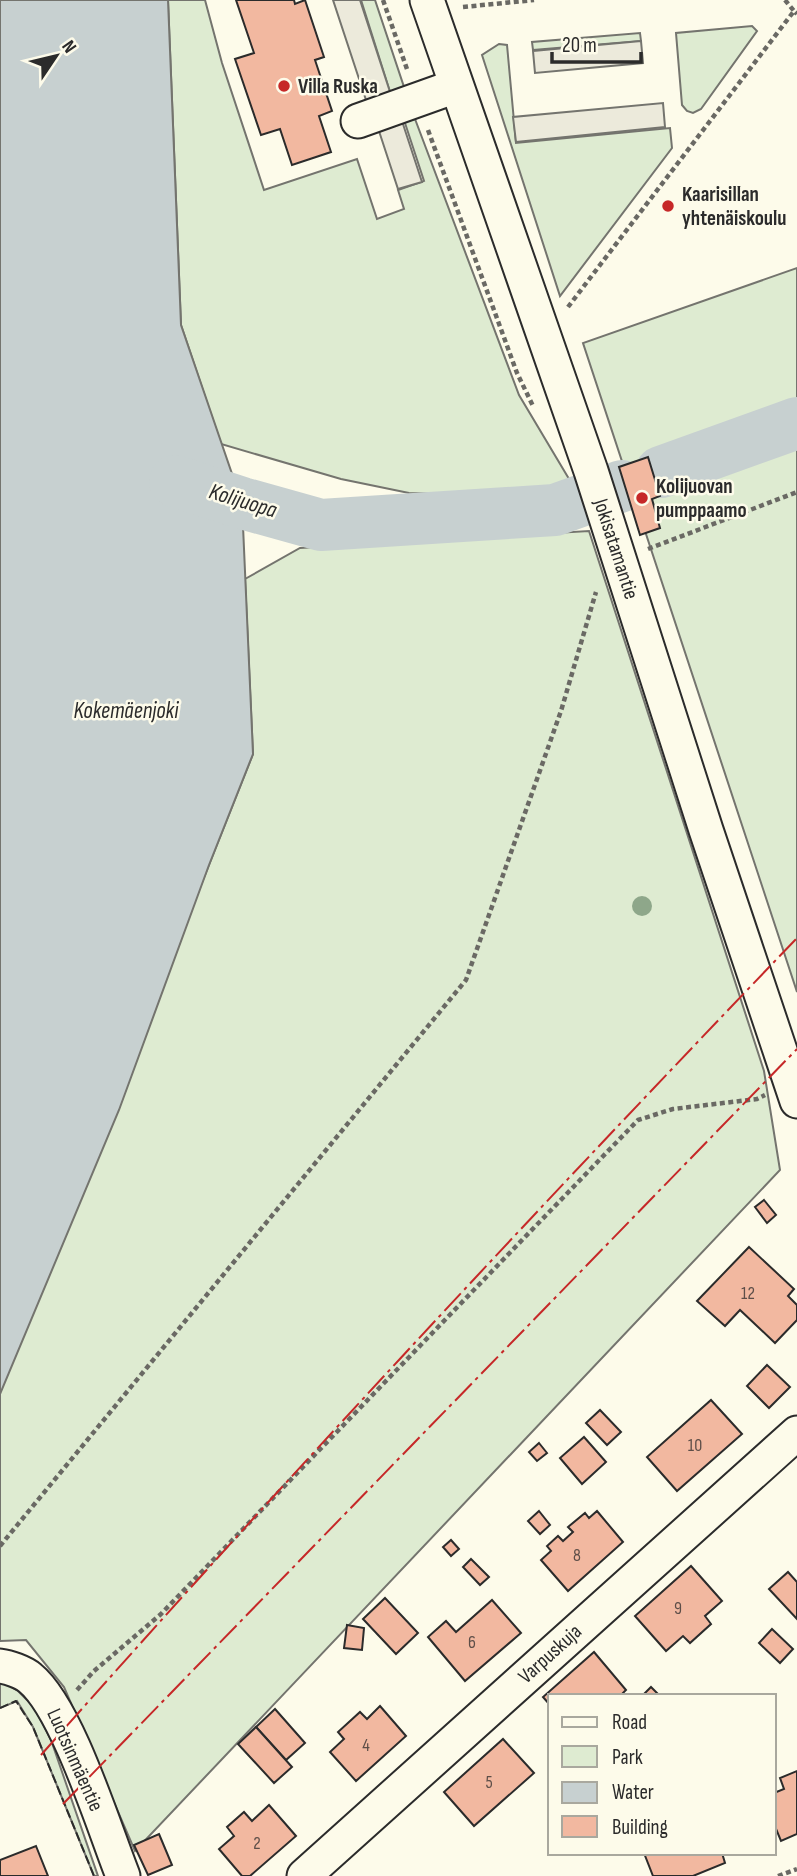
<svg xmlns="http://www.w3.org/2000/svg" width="797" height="1876" font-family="'Sofia Sans Condensed',sans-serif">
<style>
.green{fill:#deebd1;stroke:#74746e;stroke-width:2}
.parking{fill:#eceadb;stroke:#74746e;stroke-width:2}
.water{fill:#c7d0d0;stroke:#74746e;stroke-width:2}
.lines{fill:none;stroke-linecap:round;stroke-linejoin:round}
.river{stroke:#c7d0d0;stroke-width:52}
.building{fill:#f2b8a0;stroke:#2b2b2b;stroke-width:2}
.minor-casing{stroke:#2b2b2b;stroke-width:37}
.path{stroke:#6a6964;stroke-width:4.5;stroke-dasharray:5 3.5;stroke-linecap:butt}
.minor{stroke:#fdfbea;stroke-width:33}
.fence{stroke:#2b2b2b;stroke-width:2;stroke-dasharray:9 3.5;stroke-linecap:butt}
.power{stroke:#c62828;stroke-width:2;stroke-dasharray:24 5 3.5 5;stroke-linecap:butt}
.tree{fill:#8ea78a}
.poi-dot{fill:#c62828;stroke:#fdfbea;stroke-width:2.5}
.labels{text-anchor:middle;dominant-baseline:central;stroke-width:5;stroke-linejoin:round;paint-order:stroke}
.number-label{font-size:18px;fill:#5d4e48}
.poi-label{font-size:21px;font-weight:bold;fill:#2b2b2b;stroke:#fdfbea;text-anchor:start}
.street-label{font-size:21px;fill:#2b2b2b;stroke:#fdfbea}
.water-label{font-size:23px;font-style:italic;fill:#2b2b2b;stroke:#fdfbea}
</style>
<rect width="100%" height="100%" fill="#fdfbea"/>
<g class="green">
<polygon points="168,0 205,0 222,63 264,190 357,159 377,219 404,209 398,190 424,181 404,120 415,119 519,395 575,489 523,497 409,493 341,479 221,444 181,325"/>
<polygon points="361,0 375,0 405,90 391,95"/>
<polygon points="752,26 757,31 701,109 693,113 687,111 682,105 676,33"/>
<polygon points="640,33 641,41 533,50 532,42"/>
<polygon points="499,44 507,45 516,143 670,128 672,148 560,296 482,55"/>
<polygon points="797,268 797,992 583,343"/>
<polygon points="589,531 764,1071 780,1170 135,1851 64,1687 26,1640 0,1641 0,1392 253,754 245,579 300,548"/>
<polygon points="5,1683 18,1691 34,1707 51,1740 98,1876 94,1876 33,1727 17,1701 0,1708 0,1684"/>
</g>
<g class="parking">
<polygon points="333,0 360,0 391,95 367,103"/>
<polygon points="641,41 643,63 535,73 533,51"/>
<polygon points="663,103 665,127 516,142 513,117"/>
<polygon points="402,121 422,182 398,189 378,128"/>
</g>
<polygon class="water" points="0,0 168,0 181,325 242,503 253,754 209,865 119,1110 0,1394"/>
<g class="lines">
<g class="river">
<polyline points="661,472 797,423"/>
<polyline points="175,481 242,503 321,525 555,510 622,486"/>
</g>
</g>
<g class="building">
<polygon points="236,0 294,0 295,4 305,0 324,57 315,60 332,111 319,116 331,152 292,165 280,129 261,135 235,59 254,53"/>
<polygon points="648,457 660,496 652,499 660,528 640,535 619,467"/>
<polygon points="764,1200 776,1215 767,1223 755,1207"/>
<polygon points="749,1247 794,1289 788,1296 797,1305 797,1320 775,1343 740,1310 725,1326 697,1301"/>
<polygon points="767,1365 790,1387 769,1408 747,1386"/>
<polygon points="711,1400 742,1434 677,1491 647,1457"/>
<polygon points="600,1410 621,1432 607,1445 586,1423"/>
<polygon points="584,1437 606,1462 582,1484 560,1458"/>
<polygon points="539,1443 547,1453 537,1461 529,1452"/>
<polygon points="539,1511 550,1525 540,1534 528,1521"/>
<polygon points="597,1511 623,1542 568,1591 541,1560 551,1551 547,1546 558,1536 563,1541 573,1532 568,1527 585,1513 589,1518"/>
<polygon points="451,1540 459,1549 451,1556 443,1547"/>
<polygon points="471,1559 489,1577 480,1585 463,1567"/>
<polygon points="691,1566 722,1601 705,1616 711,1624 690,1643 683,1636 666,1651 635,1616"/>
<polygon points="788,1572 797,1582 797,1619 769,1589"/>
<polygon points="385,1598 418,1633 396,1654 363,1619"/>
<polygon points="492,1600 521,1633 465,1681 428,1637 446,1621 456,1632"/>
<polygon points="347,1625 364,1628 362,1650 344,1648"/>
<polygon points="772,1629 793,1649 780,1663 759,1643"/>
<polygon points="594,1652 626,1690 620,1696 550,1696 550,1705 543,1697"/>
<polygon points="651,1687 660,1696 642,1696"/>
<polygon points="380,1706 406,1736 356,1781 330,1752 344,1739 338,1732 360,1712 367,1719"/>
<polygon points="275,1709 305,1743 286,1760 256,1727"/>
<polygon points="256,1727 292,1767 274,1783 238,1744"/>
<polygon points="503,1739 534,1773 474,1826 444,1792"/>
<polygon points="797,1771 797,1834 781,1841 774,1824 774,1793 784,1789 780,1778"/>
<polygon points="269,1805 296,1836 250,1876 242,1876 219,1849 234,1836 227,1827 244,1812 252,1821"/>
<polygon points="159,1834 172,1865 148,1875 134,1845"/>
<polygon points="36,1846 48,1876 0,1876 0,1860"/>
<polygon points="644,1853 722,1853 725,1863 693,1876 653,1876"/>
</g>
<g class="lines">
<defs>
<g id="minor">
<polyline points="427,0 591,471 706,830 797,1101"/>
<polyline points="358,121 456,86"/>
<path d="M0 1666C8 1667 23 1672 30 1678 67 1708 104 1828 123 1876"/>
<polyline points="304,1876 797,1433"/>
</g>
</defs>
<use href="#minor" class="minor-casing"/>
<g class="path">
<polyline points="383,0 408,72"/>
<polyline points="785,0 794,11"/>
<polyline points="463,7 534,0"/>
<polyline points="428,130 517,373 533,406"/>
<polyline points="568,307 794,11 797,14"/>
<polyline points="648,549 797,492"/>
<polyline points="0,1546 466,980 561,711 596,592"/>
<polyline points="77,1690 94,1671 161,1614 638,1120 673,1109 757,1099 765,1095"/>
<polyline points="778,1876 797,1869"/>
</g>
<use href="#minor" class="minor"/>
<polyline class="fence" points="0,1708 16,1701 33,1727 94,1876"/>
<g class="power">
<path d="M41 1755C287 1477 540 1206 797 938"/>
<polyline points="63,1804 797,1049"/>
</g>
</g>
<circle class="tree" cx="642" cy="906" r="10"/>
<g class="poi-dot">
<circle cx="284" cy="86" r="7"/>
<circle cx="668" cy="206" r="7"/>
<circle cx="642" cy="498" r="7"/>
</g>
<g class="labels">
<g class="number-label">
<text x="748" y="1293">12</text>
<text x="695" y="1445">10</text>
<text x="577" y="1555">8</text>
<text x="678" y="1608">9</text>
<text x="472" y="1642">6</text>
<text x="366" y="1745">4</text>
<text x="489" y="1782">5</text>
<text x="257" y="1843">2</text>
</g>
<g class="poi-label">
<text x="298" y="86">Villa Ruska</text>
<text x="682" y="194">Kaarisillan<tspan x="682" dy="24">yhtenäiskoulu</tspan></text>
<text x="656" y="486">Kolijuovan<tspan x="656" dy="24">pumppaamo</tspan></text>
</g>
<g class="street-label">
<text transform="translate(616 549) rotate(72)">Jokisatamantie</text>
<text transform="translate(550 1654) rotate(-42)">Varpuskuja</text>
<text transform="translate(75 1760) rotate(66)">Luotsinmäentie</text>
</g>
<g class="water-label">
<text transform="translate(243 501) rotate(17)">Kolijuopa</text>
<text x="126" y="711">Kokemäenjoki</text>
</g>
</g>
<rect x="548" y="1694" width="228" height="161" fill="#fdfbea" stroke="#a9a89e" stroke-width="2"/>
<rect x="562" y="1717" width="35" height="10" fill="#fdfbea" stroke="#a9a89e" stroke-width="2"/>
<text x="612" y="1729" font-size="21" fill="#2b2b2b">Road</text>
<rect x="562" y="1746" width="35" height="21" fill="#deebd1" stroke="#a9a89e" stroke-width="2"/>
<text x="612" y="1764" font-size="21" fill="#2b2b2b">Park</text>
<rect x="562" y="1782" width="35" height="21" fill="#c7d0d0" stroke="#a9a89e" stroke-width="2"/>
<text x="612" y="1799" font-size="21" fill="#2b2b2b">Water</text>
<rect x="562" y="1816" width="35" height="21" fill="#f2b8a0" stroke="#a9a89e" stroke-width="2"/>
<text x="612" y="1834" font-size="21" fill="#2b2b2b">Building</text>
<g transform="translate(56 56) rotate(55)" stroke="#fdfbea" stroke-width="5" paint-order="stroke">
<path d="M0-5L12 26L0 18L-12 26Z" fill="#2b2b2b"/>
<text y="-10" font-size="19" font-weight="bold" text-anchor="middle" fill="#2b2b2b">N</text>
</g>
<path d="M552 52v10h89v-10" fill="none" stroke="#2b2b2b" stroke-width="3.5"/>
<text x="562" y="52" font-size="21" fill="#2b2b2b" stroke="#fdfbea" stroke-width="5" paint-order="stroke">20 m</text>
</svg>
